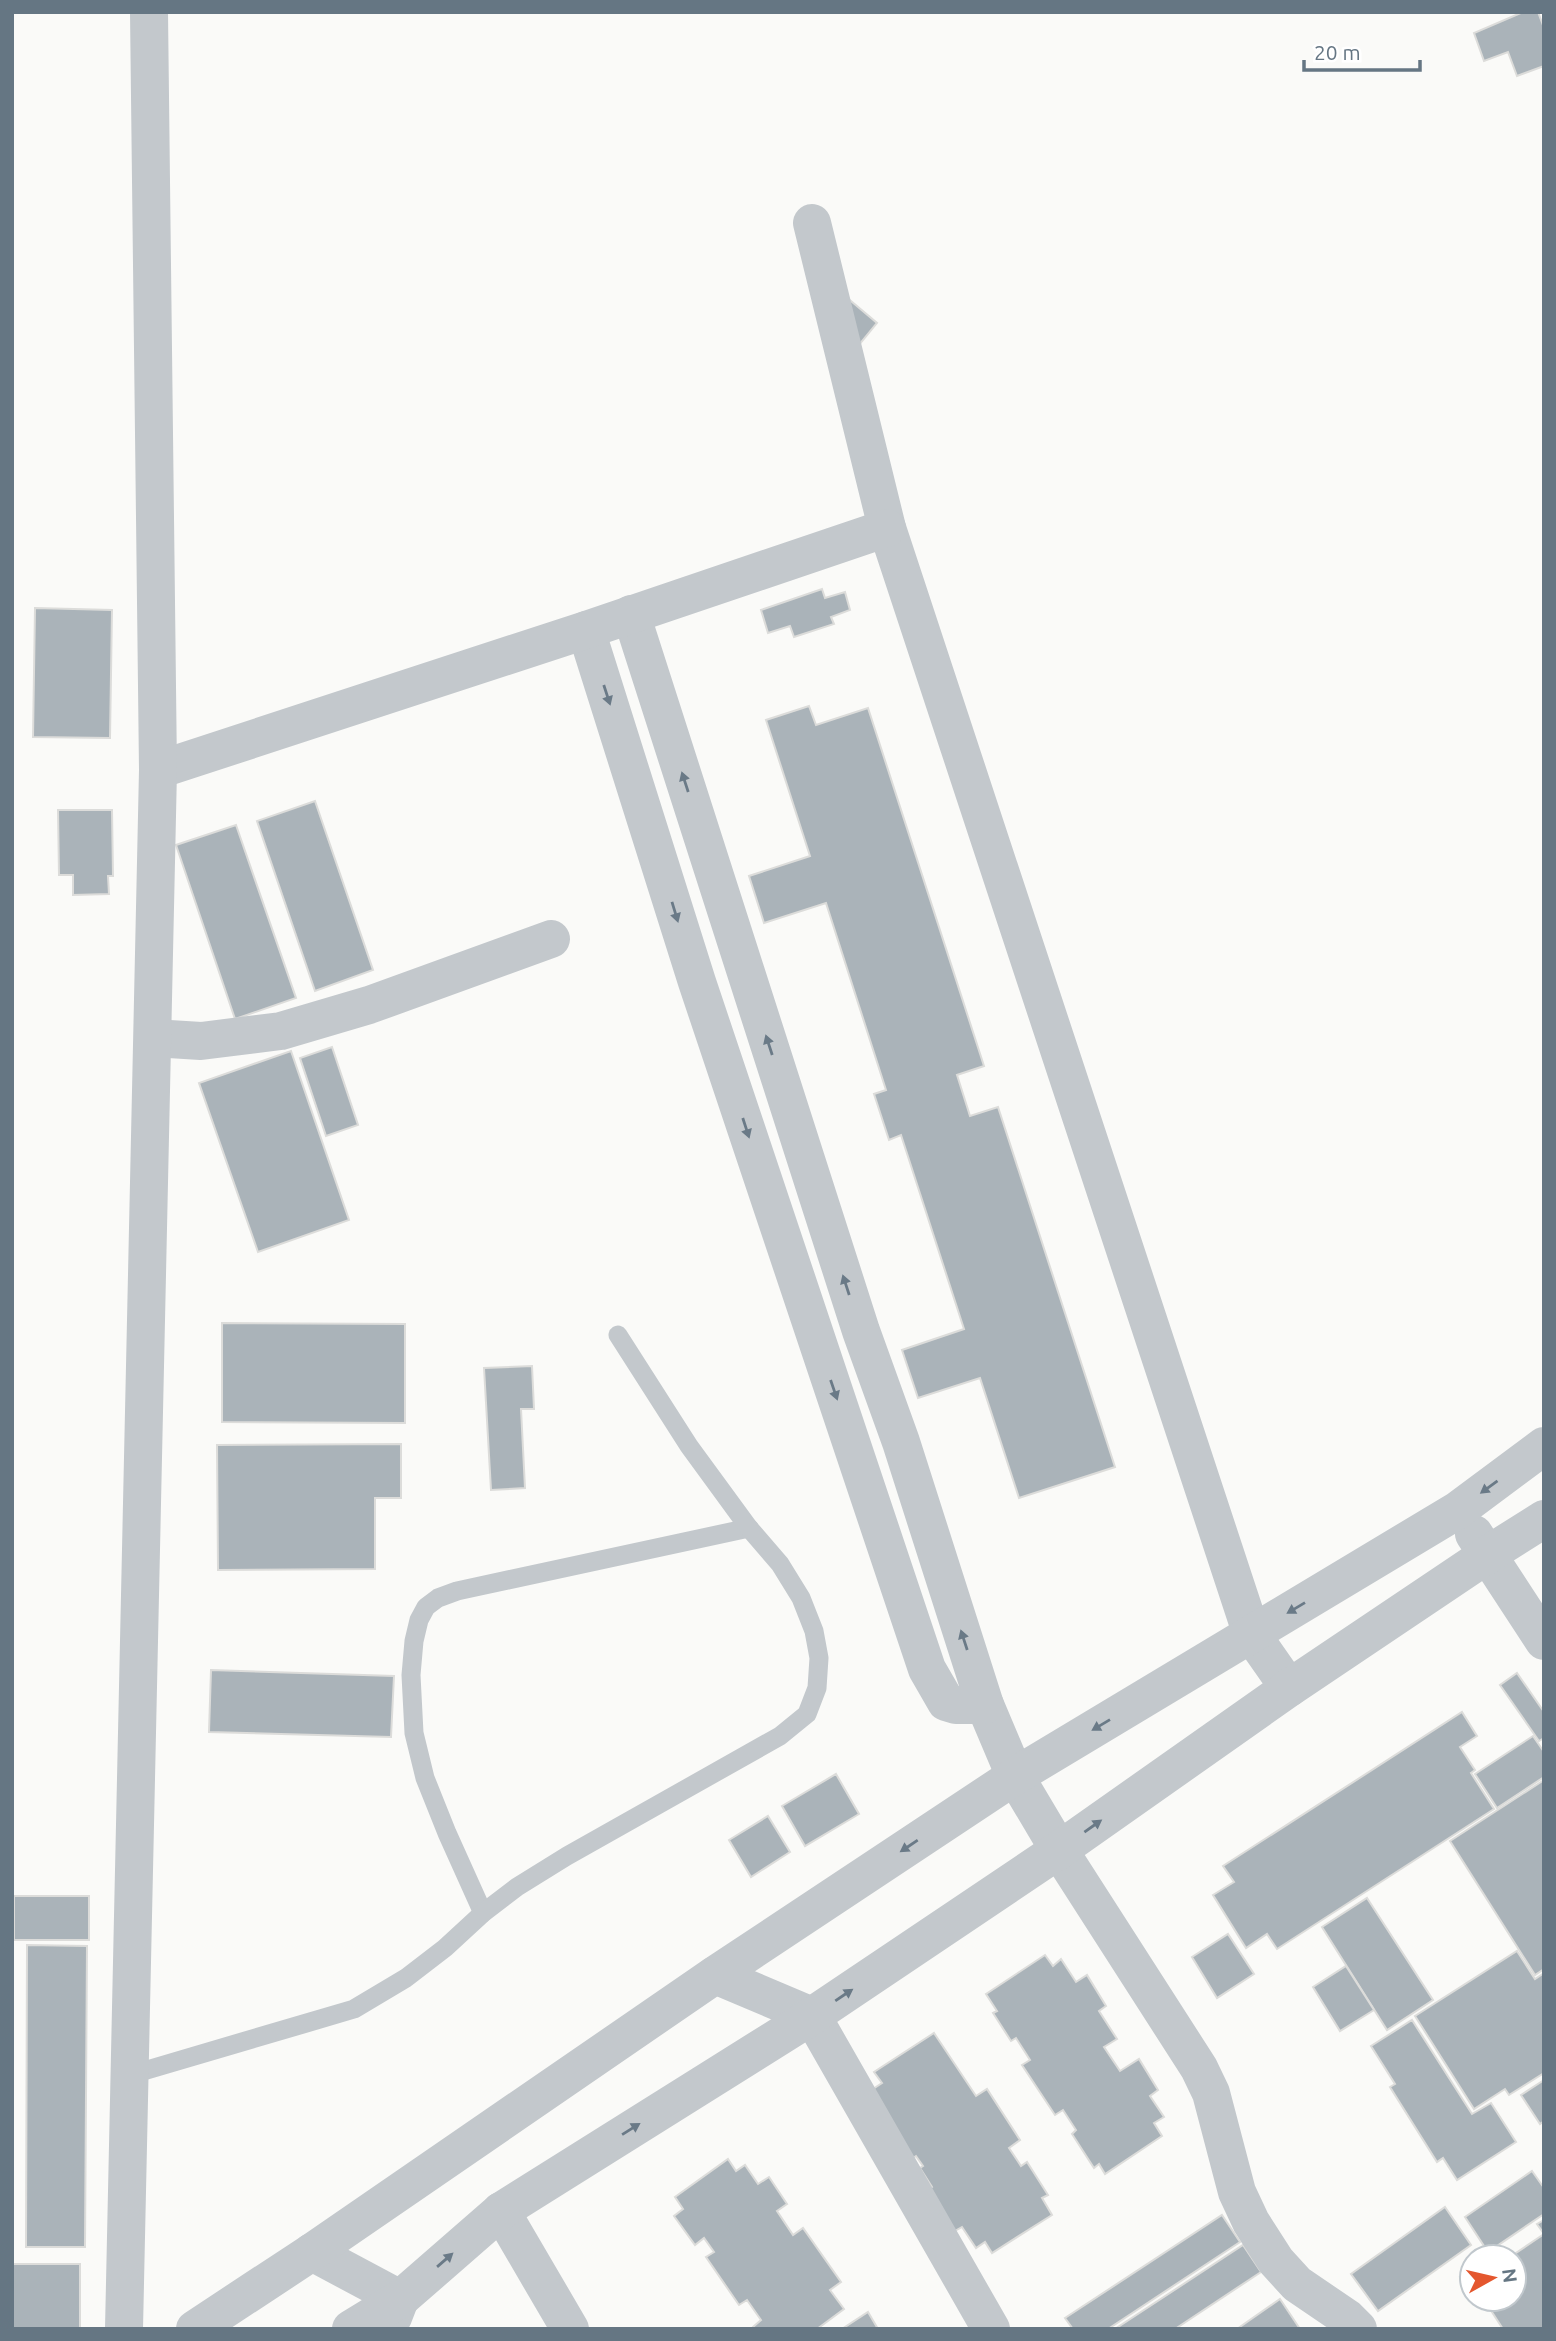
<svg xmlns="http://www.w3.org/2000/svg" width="1556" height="2341" font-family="Ubuntu,sans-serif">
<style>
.building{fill:#aab3b9;stroke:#dcdcda;stroke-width:2}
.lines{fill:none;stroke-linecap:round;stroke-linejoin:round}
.lane{stroke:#c3c8cc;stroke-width:19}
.street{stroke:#c3c8cc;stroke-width:38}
.oneway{fill:#6a7a87}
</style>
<rect width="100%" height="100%" fill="#fafaf8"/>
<g class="building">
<polygon points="1523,12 1538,12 1544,28 1544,66 1517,76 1508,52 1484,61 1474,33"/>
<polygon points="845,296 877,323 859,345"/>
<polygon points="822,589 825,598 845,592 850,610 831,617 834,624 794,637 790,626 768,633 761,610"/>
<polygon points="35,608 112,610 110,738 33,737"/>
<polygon points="809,706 816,725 868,708 984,1066 957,1075 970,1116 998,1107 1115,1467 1019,1498 980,1378 918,1398 902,1350 964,1329 901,1135 889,1140 874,1094 886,1090 826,903 764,923 749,876 810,856 766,720"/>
<polygon points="315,801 373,970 315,991 257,821"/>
<polygon points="58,810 112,810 113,876 108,876 109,894 73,895 73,875 59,875"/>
<polygon points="236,825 296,998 235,1019 176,845"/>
<polygon points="332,1047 358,1125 326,1136 300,1058"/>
<polygon points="291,1051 349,1220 258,1252 199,1083"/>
<polygon points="222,1323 405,1324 405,1423 222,1422"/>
<polygon points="532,1366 534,1409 521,1409 525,1488 491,1490 484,1368"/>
<polygon points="401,1444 401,1498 375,1498 375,1569 218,1570 217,1445"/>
<polygon points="211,1670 394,1676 391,1737 209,1732"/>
<polygon points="1517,1673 1544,1712 1544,1738 1539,1741 1500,1685"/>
<polygon points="1462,1712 1477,1736 1460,1747 1475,1770 1471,1773 1494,1809 1277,1949 1267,1934 1246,1948 1213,1895 1234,1882 1223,1866"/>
<polygon points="1533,1736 1544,1752 1544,1777 1497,1808 1475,1774"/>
<polygon points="836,1774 859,1814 805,1846 782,1806"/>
<polygon points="1544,1780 1544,1969 1535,1975 1450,1841"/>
<polygon points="768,1816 790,1852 751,1877 729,1840"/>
<rect x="14" y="1896" width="75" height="44"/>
<polygon points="1367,1898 1433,2000 1387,2030 1322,1927"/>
<polygon points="1228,1934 1254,1974 1217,1998 1192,1957"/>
<polygon points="27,1945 87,1946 85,2247 26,2247"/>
<polygon points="1517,1951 1535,1979 1544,1973 1544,2073 1509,2095 1505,2089 1474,2109 1415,2016"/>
<polygon points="1045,1955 1053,1966 1061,1959 1076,1982 1087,1975 1106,2006 1099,2011 1117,2039 1104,2047 1120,2071 1139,2059 1158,2090 1150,2096 1164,2117 1154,2123 1162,2136 1105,2174 1099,2164 1094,2168 1072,2134 1076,2130 1063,2110 1055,2115 1022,2065 1030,2060 1016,2038 1011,2041 993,2013 997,2011 986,1994"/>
<polygon points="1346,1966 1374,2010 1340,2031 1313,1987"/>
<polygon points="1412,2020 1472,2114 1491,2103 1516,2142 1457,2180 1443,2158 1437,2162 1390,2087 1395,2084 1371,2046"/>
<polygon points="934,2033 976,2096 987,2089 1020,2140 1009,2148 1021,2166 1027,2162 1048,2195 1042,2198 1052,2215 992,2253 985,2242 976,2248 962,2227 953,2232 926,2191 932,2187 920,2168 923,2166 916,2156 907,2162 873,2089 882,2083 874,2072"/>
<polygon points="1544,2080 1544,2121 1540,2124 1521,2095"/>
<polygon points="728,2159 736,2171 745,2165 758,2184 769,2177 787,2204 777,2211 793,2235 803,2228 841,2282 830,2290 844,2309 817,2329 754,2329 753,2327 761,2320 747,2300 739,2305 706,2257 714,2252 704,2238 695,2245 674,2216 683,2209 675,2197"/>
<polygon points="1532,2171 1544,2188 1544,2214 1488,2252 1465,2217"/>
<polygon points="1445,2207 1471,2245 1378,2311 1351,2274"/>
<polygon points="1222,2215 1240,2242 1108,2329 1073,2329 1065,2318"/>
<polygon points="1544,2220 1544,2329 1503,2329 1488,2306 1482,2309 1475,2299 1514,2299 1514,2257 1510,2257 1544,2234 1537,2224"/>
<polygon points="1243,2245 1261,2272 1175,2329 1115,2329"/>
<rect x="12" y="2264" width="68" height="65"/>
<polygon points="1472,2269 1472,2295 1460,2277"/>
<polygon points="1280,2299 1300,2329 1237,2329"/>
<polygon points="868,2312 878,2329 842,2329"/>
</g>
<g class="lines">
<g class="lane">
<polyline points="483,1913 447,1833 425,1778 414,1733 411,1675 414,1641 419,1620 426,1607 438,1598 457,1591 749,1528"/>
<polyline points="130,2075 354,2009 406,1978 445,1948 483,1913 517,1887 567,1856 780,1736 807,1714 817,1688 819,1658 814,1631 801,1598 780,1564 749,1528 689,1446 618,1335"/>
</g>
<g class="street">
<polyline points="812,223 887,528 1252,1635 1289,1688"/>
<polyline points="631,614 861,1331 901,1442 985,1705 1015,1776 1059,1850 1199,2068 1211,2093 1237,2192 1251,2222 1276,2261 1297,2284 1347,2318 1358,2329"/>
<polyline points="586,630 697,982 927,1669 946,1702 956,1705 985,1705"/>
<polyline points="158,770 586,630 887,528"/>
<polyline points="153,1038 201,1041 281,1031 369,1005 551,939"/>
<polyline points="1474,1534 1544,1641"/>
<polyline points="715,1975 812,2016 991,2329"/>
<polyline points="501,2211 570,2329"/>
<polyline points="312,2252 400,2299 393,2317"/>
<polyline points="124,2329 158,770 149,12"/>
<polyline points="195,2329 312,2252 715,1975 1015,1776 1458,1510 1544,1446"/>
<polyline points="351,2329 400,2299 501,2211 812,2016 1059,1850 1289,1688 1487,1555 1544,1519"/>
</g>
</g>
<defs><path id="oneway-solid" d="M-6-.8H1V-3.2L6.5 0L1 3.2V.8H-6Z" transform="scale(1.75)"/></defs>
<g class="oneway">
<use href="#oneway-solid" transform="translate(607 695) rotate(72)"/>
<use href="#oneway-solid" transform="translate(685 782) rotate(-108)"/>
<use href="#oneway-solid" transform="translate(675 912) rotate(73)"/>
<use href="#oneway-solid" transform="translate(769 1045) rotate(-108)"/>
<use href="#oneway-solid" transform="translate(746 1128) rotate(72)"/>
<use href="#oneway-solid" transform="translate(846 1285) rotate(-108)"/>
<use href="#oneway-solid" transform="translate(834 1390) rotate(71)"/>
<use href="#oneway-solid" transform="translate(1489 1487) rotate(144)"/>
<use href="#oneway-solid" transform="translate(1296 1608) rotate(149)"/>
<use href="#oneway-solid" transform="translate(964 1640) rotate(-108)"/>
<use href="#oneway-solid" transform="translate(1101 1725) rotate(149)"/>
<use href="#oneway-solid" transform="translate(1093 1826) rotate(-35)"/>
<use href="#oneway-solid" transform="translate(909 1846) rotate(146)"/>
<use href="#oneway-solid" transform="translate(844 1995) rotate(-34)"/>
<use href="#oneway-solid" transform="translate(631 2129) rotate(-32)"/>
<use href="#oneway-solid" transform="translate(445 2260) rotate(-41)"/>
</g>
<rect width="1556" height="2341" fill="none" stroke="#657683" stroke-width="28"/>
<g transform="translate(1493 2278) rotate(82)"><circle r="33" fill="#ffffff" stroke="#c1c8cd" stroke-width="2"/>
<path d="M0-5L12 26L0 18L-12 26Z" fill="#e4572e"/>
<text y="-10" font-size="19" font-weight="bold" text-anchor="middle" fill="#657683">N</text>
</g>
<path d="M1304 60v10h116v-10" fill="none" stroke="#657683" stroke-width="3.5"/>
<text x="1314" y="60" font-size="21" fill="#657683" stroke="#ffffff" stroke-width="5" paint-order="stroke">20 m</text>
</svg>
